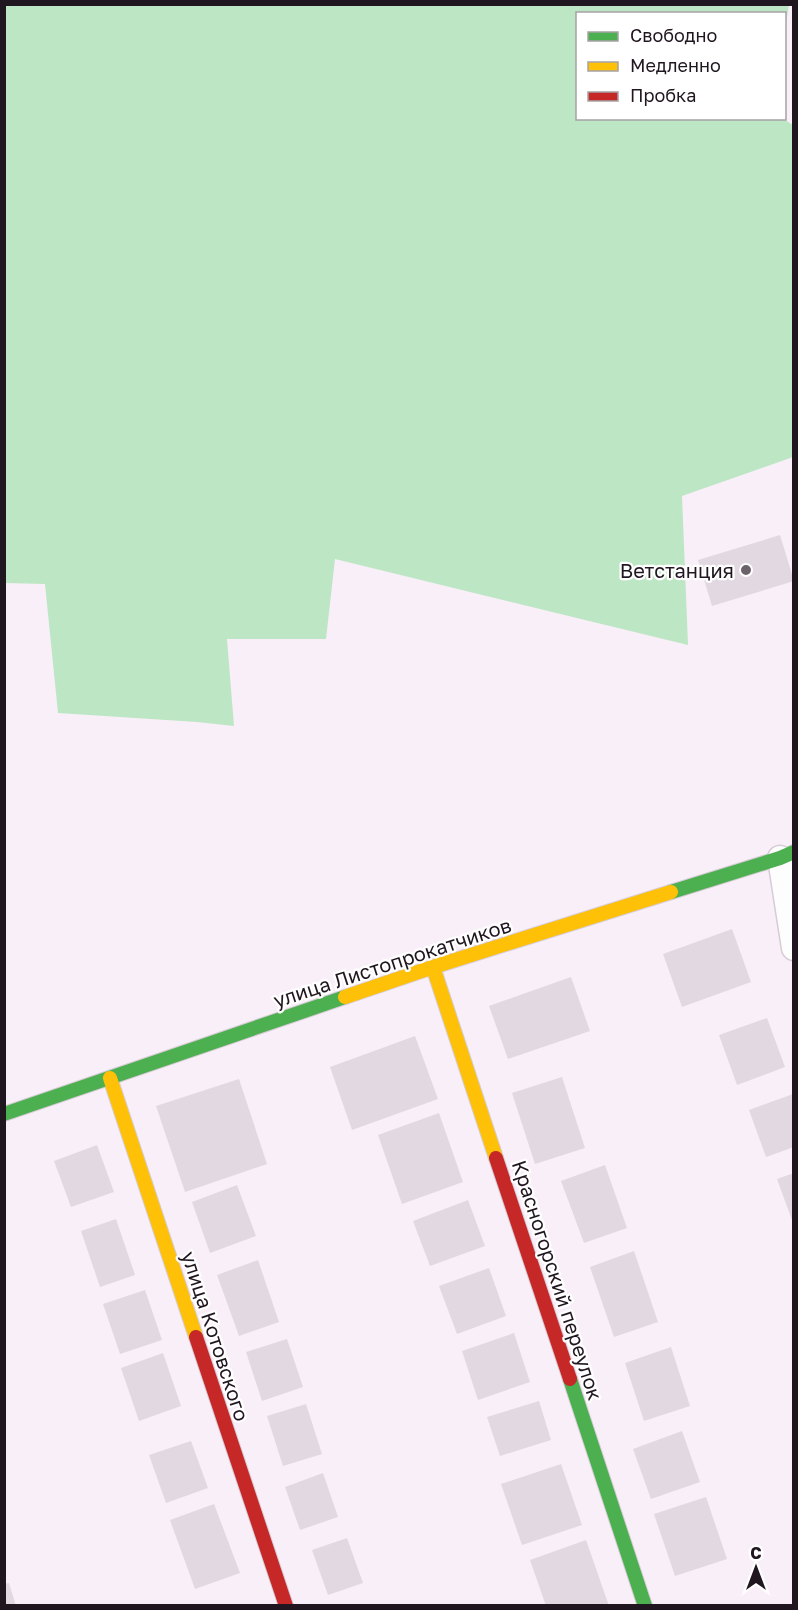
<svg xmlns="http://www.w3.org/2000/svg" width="798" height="1610" font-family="'Golos Text',sans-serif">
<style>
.green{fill:#bde6c4}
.building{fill:#e2d8e2}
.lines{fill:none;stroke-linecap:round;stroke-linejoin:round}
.street-casing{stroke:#d6ccd5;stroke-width:27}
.fast-casing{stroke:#d6ccd5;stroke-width:16}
.slow-casing{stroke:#d6ccd5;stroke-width:16}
.jam-casing{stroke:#d6ccd5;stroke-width:16}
.street{stroke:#fefdfe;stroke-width:24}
.fast{stroke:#4caf50;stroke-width:14}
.slow{stroke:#ffc107;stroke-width:14}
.jam{stroke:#c62828;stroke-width:14}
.poi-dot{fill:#6c626b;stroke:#fff;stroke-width:2}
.labels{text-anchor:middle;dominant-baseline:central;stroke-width:4.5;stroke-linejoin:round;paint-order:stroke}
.poi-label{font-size:20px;fill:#20161f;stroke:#fff;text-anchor:end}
.street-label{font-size:20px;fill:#20161f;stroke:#fff}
</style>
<rect width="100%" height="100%" fill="#f9eff8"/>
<polygon class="green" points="5,4 789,5 785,28 784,14 578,14 578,118 782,118 793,125 793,457 682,496 688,645 335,559 326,639 227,639 234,726 197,722 58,713 45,584 5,583"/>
<g class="building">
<polygon points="780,535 794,581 712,606 698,560"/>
<polygon points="732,929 751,982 682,1007 663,954"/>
<polygon points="571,977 590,1031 508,1059 489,1006"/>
<polygon points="767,1018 785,1067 737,1085 719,1035"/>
<polygon points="415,1036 438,1099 352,1130 330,1067"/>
<polygon points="562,1077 585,1148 535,1164 512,1093"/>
<polygon points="239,1079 267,1164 185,1192 156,1106"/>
<polygon points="793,1094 794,1147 766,1157 749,1110"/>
<polygon points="439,1113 463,1182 402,1204 378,1135"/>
<polygon points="97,1145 114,1192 71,1207 54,1161"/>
<polygon points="605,1165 627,1228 584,1243 561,1181"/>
<polygon points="794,1173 794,1223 793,1223 777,1179"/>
<polygon points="237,1185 256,1236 210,1253 192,1202"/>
<polygon points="468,1200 485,1246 430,1266 413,1221"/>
<polygon points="116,1219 135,1275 100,1287 81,1231"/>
<polygon points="634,1251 658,1322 614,1337 590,1267"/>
<polygon points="258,1260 279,1322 239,1336 217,1275"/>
<polygon points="489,1268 506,1316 457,1334 439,1286"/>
<polygon points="145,1290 162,1340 120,1354 103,1304"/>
<polygon points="514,1333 530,1382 478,1400 462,1351"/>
<polygon points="287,1339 303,1387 262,1401 246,1352"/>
<polygon points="671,1347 690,1406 644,1421 625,1363"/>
<polygon points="163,1353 181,1406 139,1421 121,1368"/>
<polygon points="539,1401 551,1440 500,1456 487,1417"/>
<polygon points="306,1404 322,1454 283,1466 267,1416"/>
<polygon points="682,1431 700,1482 651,1499 633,1449"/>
<polygon points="191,1441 208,1488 166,1503 149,1455"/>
<polygon points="561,1464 582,1525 522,1545 501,1484"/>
<polygon points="323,1473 338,1517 300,1530 285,1487"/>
<polygon points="706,1497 727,1559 675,1576 654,1514"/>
<polygon points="214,1504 240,1573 195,1589 170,1520"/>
<polygon points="347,1538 363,1583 328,1595 312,1550"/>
<polygon points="586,1540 609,1606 546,1606 530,1560"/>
<polygon points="9,1583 16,1606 4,1606 4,1584"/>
</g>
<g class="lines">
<defs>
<polyline id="street" points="780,858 794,948"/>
<g id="fast">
<polyline points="671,892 780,858 794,852"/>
<polyline points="4,1114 345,997"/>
<polyline points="570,1379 645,1606"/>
</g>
<g id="slow">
<polyline points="433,967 496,1158"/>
<polyline points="345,997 433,967 671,892"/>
<polyline points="110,1078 196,1337"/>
</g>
<g id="jam">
<polyline points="496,1158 570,1379"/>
<polyline points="196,1337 286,1606"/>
</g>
</defs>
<use href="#street" class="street-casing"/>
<use href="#fast" class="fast-casing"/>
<use href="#slow" class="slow-casing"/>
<use href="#jam" class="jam-casing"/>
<use href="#street" class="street"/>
<use href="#fast" class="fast"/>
<use href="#slow" class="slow"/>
<use href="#jam" class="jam"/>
</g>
<circle class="poi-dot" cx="746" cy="570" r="6"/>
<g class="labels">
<g class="poi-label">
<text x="734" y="570">Ветстанция</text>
</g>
<g class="street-label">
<text transform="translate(392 962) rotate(-18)">улица Листопрокатчиков</text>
<text transform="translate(558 1280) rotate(72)">Красногорский переулок</text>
<text transform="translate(216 1336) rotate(72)">улица Котовского</text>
</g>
</g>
<rect width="798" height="1610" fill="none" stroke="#20161f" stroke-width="12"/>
<rect x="576" y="12" width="210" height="108" fill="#ffffff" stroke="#a6a2a5" stroke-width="1.5"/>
<rect x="588" y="32" width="30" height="9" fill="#4caf50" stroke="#a6a2a5" stroke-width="1.5"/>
<text x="630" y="42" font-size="18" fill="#20161f">Свободно</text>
<rect x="588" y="62" width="30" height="9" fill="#ffc107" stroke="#a6a2a5" stroke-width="1.5"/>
<text x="630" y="72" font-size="18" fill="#20161f">Медленно</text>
<rect x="588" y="92" width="30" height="9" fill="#c62828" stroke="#a6a2a5" stroke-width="1.5"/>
<text x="630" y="102" font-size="18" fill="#20161f">Пробка</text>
<g transform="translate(756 1568)" stroke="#ffffff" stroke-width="4.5" paint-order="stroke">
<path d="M0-4.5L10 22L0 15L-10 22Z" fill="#20161f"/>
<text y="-9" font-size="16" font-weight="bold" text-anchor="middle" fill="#20161f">С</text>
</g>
</svg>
